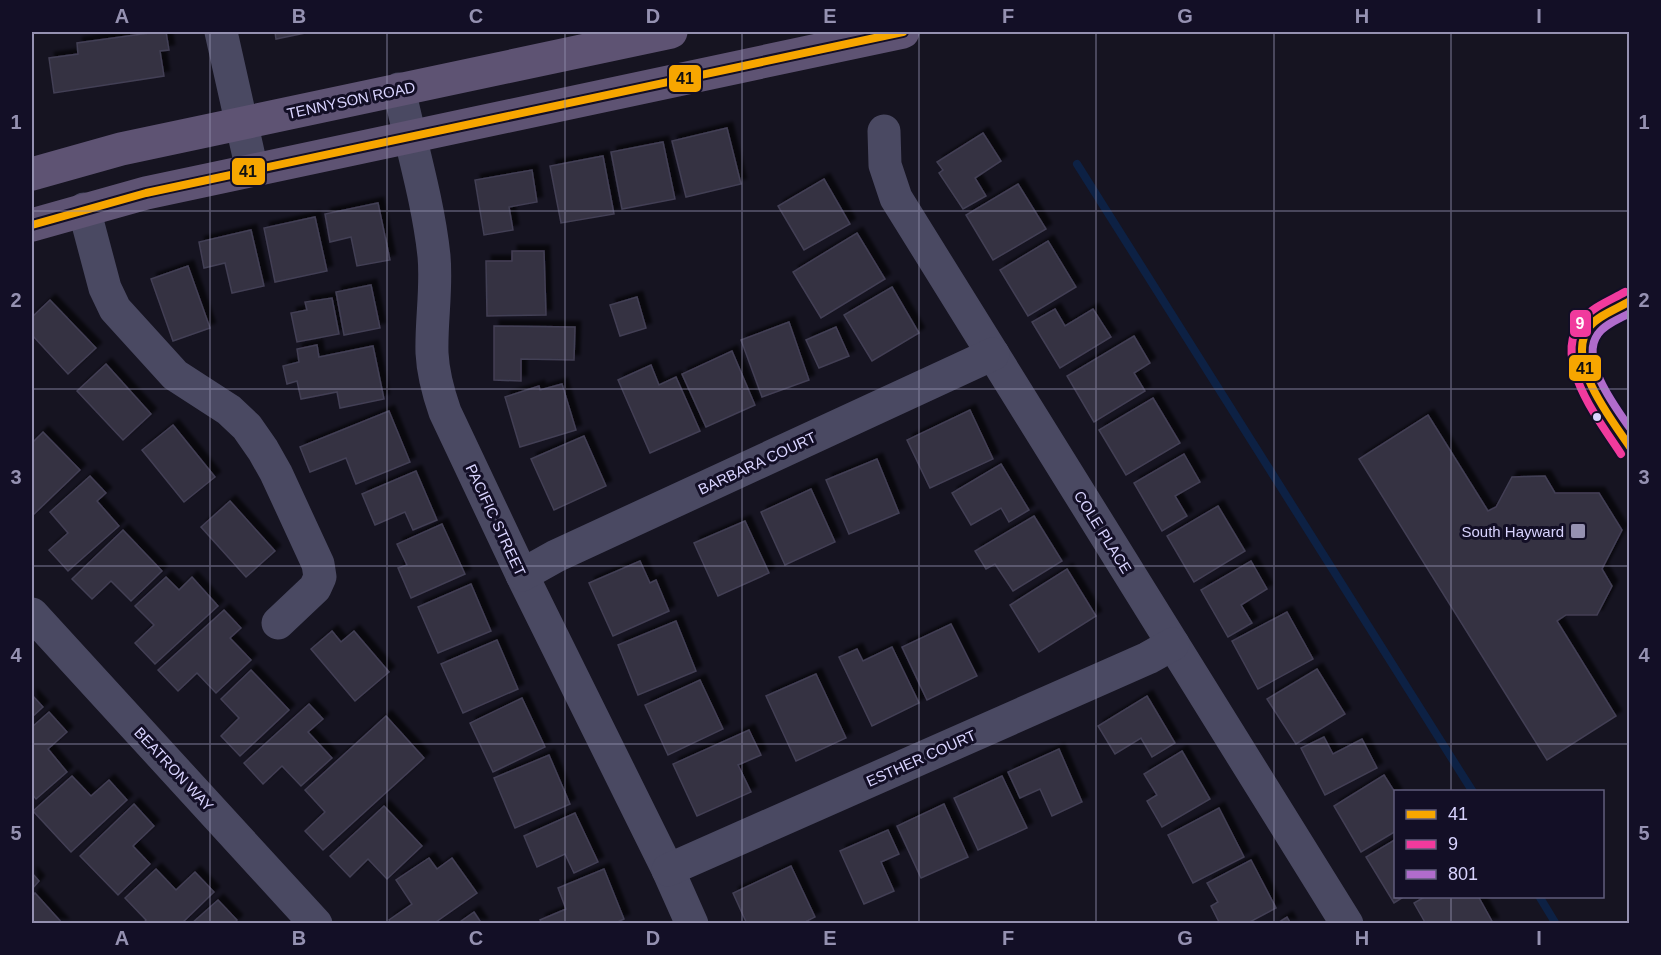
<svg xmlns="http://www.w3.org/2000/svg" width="1661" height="955" font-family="Arial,sans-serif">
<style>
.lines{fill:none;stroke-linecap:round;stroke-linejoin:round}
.stream{stroke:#0d2144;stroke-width:8}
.building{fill:#343243;stroke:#433f54;stroke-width:1.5;filter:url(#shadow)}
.minor{stroke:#4a4962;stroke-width:33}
.major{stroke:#5e5373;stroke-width:33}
.bus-1-casing{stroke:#130f26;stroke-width:12}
.bus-2-casing{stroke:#130f26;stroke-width:12}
.bus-3-casing{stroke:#130f26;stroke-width:12}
.bus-1{stroke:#f7a600;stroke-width:8}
.bus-2{stroke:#f13a9d;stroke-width:8}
.bus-3{stroke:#b06ccc;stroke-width:8}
.grid{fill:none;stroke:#9591b1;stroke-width:1.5;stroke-opacity:0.55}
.bus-dot{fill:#d9d4ff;stroke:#130f26;stroke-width:2}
.poi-dot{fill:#9591b1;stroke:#130f26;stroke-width:2}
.labels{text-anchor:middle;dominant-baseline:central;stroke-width:6;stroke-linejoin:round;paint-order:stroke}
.street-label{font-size:15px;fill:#d9d4ff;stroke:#130f26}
.poi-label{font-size:15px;fill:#d9d4ff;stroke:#130f26;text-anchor:end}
.line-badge{stroke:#130f26;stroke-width:2}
.badge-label{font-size:16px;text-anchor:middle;font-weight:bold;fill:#fff}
.pale-badge-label{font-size:16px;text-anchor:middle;font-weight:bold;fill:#111}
.neatline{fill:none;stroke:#9591b1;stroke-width:2}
.grid-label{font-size:20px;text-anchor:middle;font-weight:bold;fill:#9591b1}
</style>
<defs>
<filter id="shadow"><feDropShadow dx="5.5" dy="-5.5" stdDeviation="1.5" flood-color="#0009"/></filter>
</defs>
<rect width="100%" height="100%" fill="#161421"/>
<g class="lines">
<g class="stream">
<polyline points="1077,164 1473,792"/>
<polyline points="1539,896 1556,924"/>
</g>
</g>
<g class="building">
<polygon points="157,32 166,32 169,50 160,51 164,76 54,93 49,58 78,54 77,43"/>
<polygon points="275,32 310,32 276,39"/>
<polygon points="727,128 741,184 686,197 672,141"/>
<polygon points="983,133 1001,161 975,178 986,196 963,209 939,173 943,170 937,162"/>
<polygon points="663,142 675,199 622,209 611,152"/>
<polygon points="603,156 614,214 561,223 550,166"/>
<polygon points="532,170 537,202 509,207 513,230 484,235 475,180"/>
<polygon points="824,179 850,224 804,250 778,206"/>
<polygon points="1018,184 1046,229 993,260 966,215"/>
<polygon points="378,203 390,260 357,266 351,237 330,242 325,214"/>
<polygon points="315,217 327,271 275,282 264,228"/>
<polygon points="251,230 264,286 232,293 225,263 204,268 199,242"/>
<polygon points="857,233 885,279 821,318 793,272"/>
<polygon points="1048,241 1076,287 1028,316 1000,270"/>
<polygon points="512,251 544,251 546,315 487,316 486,261 512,261"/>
<polygon points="188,266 210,328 173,341 151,279"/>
<polygon points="371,285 380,328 344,335 336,292"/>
<polygon points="892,287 919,333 872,361 844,315"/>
<polygon points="637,297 646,328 620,336 610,305"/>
<polygon points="332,298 339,334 297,342 291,313 307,310 305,302"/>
<polygon points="50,300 96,348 68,374 32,335 32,317"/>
<polygon points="1055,309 1065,326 1093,309 1111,337 1060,368 1032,322"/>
<polygon points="789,322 809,380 762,397 741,340"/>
<polygon points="494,326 575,327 574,360 521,359 521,381 494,380"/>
<polygon points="836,327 849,356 819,368 806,340"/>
<polygon points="1134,336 1150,363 1134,373 1145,391 1094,422 1067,376"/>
<polygon points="317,345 319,357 373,346 384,399 340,408 337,392 301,399 297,381 287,384 283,366 299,362 297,349"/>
<polygon points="732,351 755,405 706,427 682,374"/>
<polygon points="106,364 151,414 123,440 77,391"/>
<polygon points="651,365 659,385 676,377 700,431 650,453 618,380"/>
<polygon points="562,384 576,430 520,447 505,397 539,386 540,390"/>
<polygon points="1153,398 1180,443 1126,475 1099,430"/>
<polygon points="970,410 993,459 930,488 907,440"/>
<polygon points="389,411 410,462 356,484 346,458 310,472 300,447"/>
<polygon points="1428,415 1488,511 1496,507 1512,477 1545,476 1555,493 1599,493 1622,530 1602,569 1612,586 1597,615 1566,615 1557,621 1616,716 1547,760 1359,459"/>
<polygon points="173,425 215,477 184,502 142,450"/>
<polygon points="43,432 80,470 32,516 32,443"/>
<polygon points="584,436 606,486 554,510 531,459"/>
<polygon points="1184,454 1200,482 1175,496 1187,516 1162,531 1134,483"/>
<polygon points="877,459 899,513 849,534 826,480"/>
<polygon points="1001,464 1029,510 1009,522 1001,508 971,525 952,493"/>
<polygon points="416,471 437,520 413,530 405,512 375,525 362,494"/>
<polygon points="90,476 106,493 97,501 119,526 68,571 49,550 68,533 50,512"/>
<polygon points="811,489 835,542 785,565 761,512"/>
<polygon points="230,501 275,551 246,577 201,527"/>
<polygon points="1218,506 1245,551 1194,582 1167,536"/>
<polygon points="1034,516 1062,561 1013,591 995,564 986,569 975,551"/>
<polygon points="745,521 769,573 718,596 694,543"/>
<polygon points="442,524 465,574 411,598 398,568 407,565 397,544"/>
<polygon points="123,530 162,571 131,601 111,581 92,599 72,579"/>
<polygon points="640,561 650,583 656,580 669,611 613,636 589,583"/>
<polygon points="1251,561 1267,589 1241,605 1252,623 1228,637 1201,590"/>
<polygon points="1067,569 1096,616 1039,652 1010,605"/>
<polygon points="166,577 179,590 192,577 218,606 155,664 135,643 154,625 135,606"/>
<polygon points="471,584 491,631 438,653 418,607"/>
<polygon points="224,610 241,628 230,638 251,660 216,693 197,673 178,691 158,670"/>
<polygon points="1287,612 1313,659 1258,689 1232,641"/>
<polygon points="676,621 696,671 638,695 618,645"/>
<polygon points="951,624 977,676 927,700 902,647"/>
<polygon points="332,631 341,642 354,631 389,672 355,701 311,649"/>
<polygon points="497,640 518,689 463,713 441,664"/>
<polygon points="892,647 919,703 872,726 839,657 857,649 863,661"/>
<polygon points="1317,669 1345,714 1296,744 1267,699"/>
<polygon points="251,670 289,710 240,756 221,736 239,718 221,699"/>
<polygon points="816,674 846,738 796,761 766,696"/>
<polygon points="700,680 723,729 668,755 645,705"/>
<polygon points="32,695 43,707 32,717"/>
<polygon points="1147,696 1175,743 1152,757 1141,738 1115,754 1098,726"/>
<polygon points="522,698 545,747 493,772 470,723"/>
<polygon points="309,704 323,719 308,732 332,758 301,786 282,766 263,784 244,763"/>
<polygon points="49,712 67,732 48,749 67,772 36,799 32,794 32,727"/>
<polygon points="386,716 424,758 323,850 305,831 325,812 305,790"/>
<polygon points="749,730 761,755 738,765 751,792 697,816 673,764"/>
<polygon points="1324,737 1333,754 1362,739 1377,768 1325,795 1301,748"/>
<polygon points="1059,749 1082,802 1052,816 1040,789 1020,798 1008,772"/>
<polygon points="1182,751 1210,799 1162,827 1147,801 1157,795 1144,774"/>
<polygon points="549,755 570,804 515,828 494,778"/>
<polygon points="1384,775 1396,794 1396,831 1361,852 1334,806"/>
<polygon points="72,776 91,796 109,780 127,800 71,852 33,811"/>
<polygon points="1002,776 1027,828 978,850 954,798"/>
<polygon points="134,804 154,826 133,846 150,864 118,895 80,856"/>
<polygon points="944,804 968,857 921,878 897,826"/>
<polygon points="384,806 422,846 387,879 368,859 350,877 330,856"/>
<polygon points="1219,808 1244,857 1193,883 1168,835"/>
<polygon points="575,813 598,862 574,873 565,854 537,867 524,836"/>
<polygon points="888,830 899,854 881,862 894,891 864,904 840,851"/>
<polygon points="1396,839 1396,896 1405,896 1394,903 1366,857"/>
<polygon points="429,858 437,869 452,858 477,893 433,924 391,924 389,920 412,904 396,880"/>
<polygon points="1251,860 1276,908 1246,924 1220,924 1211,906 1218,902 1207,883"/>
<polygon points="791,866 815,917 801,924 747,924 733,893"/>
<polygon points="156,869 176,890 195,872 214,892 181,924 143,924 146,920 125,898"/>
<polygon points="604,869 624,919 613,924 542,924 540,920 566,909 558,888"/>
<polygon points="32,873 39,881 32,889"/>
<polygon points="35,893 63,924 32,924 32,897"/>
<polygon points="1426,896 1478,896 1493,923 1426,924 1414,903"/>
<polygon points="218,900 237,920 234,924 191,924"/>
<polygon points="474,912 482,924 457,924"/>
<polygon points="1287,917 1291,924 1276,924"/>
</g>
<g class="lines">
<g class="minor">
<polyline points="221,32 252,170"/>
<path d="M399 89C411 145 428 200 434 256 437 289 431 321 432 353 433 374 438 392 445 412L522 575 668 870 692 924"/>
<polyline points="884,131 885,165 896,198 1347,924"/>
<polyline points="84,209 105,288 115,309 175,375 229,410 247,427 263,450 276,473 318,564 320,577 315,588 278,623"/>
<polyline points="522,575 556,556 993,354"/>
<polyline points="32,614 316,924"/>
<polyline points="668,870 1148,658 1173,644"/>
</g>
<g class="major">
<polyline points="32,174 121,149 671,32"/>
<polyline points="32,225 146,193 903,32"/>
</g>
<defs>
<g id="bus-1">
<polyline points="32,225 146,193 903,32"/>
<path d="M1630 301C1617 309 1599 315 1590 326 1563 359 1611 419 1630 447"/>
</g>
<path id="bus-2" d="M1621 454C1599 420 1550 359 1582 320 1592 307 1611 300 1625 292"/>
<path id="bus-3" d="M1630 313C1619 319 1605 324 1598 334 1579 359 1615 407 1630 428"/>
</defs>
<use href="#bus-1" class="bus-1-casing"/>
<use href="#bus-2" class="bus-2-casing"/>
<use href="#bus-3" class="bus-3-casing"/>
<use href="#bus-1" class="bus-1"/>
<use href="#bus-2" class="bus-2"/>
<use href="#bus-3" class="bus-3"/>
</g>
<path class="grid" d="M210 32V924M387 32V924M565 32V924M742 32V924M919 32V924M1096 32V924M1274 32V924M1451 32V792M32 211H1630M32 389H1630M32 566H1630M32 744H1630M1451 896V924"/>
<circle class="bus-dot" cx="1597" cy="417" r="5"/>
<rect class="poi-dot" x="1570" y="523" width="16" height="16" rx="3"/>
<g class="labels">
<g class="street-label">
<text transform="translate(351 100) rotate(-12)">TENNYSON ROAD</text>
<text transform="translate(757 463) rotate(-25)">BARBARA COURT</text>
<text transform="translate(496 520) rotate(65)">PACIFIC STREET</text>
<text transform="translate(1103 532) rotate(58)">COLE PLACE</text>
<text transform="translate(921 758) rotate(-24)">ESTHER COURT</text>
<text transform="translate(174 769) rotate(47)">BEATRON WAY</text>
</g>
<g class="poi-label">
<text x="1564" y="531">South Hayward</text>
</g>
</g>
<g class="line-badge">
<rect x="668" y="64" width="34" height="29" rx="6" fill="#f7a600"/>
<rect x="231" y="157" width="35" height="29" rx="6" fill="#f7a600"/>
<rect x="1569" y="309" width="23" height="29" rx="6" fill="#f13a9d"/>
<rect x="1568" y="354" width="34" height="28" rx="6" fill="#f7a600"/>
</g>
<g class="badge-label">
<text x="1580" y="329">9</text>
</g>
<g class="pale-badge-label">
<text x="685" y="84">41</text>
<text x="248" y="177">41</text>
<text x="1585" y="374">41</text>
</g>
<rect width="1661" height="955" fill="none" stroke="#130f26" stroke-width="66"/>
<rect x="1394" y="790" width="210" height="108" fill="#130f26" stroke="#625e7d" stroke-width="1.5"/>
<rect x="1406" y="810" width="30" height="9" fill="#f7a600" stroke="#625e7d" stroke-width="1.5"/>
<text x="1448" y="820" font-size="18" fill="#d9d4ff">41</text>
<rect x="1406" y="840" width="30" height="9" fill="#f13a9d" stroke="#625e7d" stroke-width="1.5"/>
<text x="1448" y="850" font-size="18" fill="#d9d4ff">9</text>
<rect x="1406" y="870" width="30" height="9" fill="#b06ccc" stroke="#625e7d" stroke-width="1.5"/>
<text x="1448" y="880" font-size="18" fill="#d9d4ff">801</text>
<rect x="33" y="33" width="1595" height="889" class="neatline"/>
<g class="grid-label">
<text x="122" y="23">A</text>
<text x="299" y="23">B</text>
<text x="476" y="23">C</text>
<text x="653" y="23">D</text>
<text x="830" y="23">E</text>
<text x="1008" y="23">F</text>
<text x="1185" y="23">G</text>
<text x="1362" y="23">H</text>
<text x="1539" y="23">I</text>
<text x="16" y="129">1</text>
<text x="1644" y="129">1</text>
<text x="16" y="307">2</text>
<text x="1644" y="307">2</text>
<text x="16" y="484">3</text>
<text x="1644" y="484">3</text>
<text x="16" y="662">4</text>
<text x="1644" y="662">4</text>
<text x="16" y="840">5</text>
<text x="1644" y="840">5</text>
<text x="122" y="945">A</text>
<text x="299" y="945">B</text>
<text x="476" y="945">C</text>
<text x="653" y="945">D</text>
<text x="830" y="945">E</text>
<text x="1008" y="945">F</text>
<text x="1185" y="945">G</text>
<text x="1362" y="945">H</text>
<text x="1539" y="945">I</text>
</g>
</svg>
